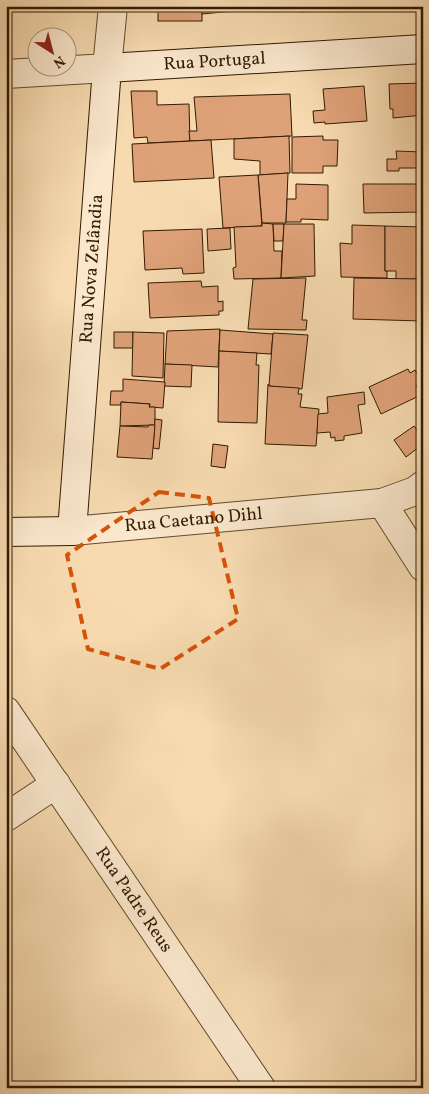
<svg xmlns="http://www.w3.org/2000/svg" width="429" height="1094" font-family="Vollkorn,serif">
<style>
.building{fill:#dfa178;stroke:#311b02}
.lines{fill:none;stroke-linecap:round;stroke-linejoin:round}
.street-casing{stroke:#624b2e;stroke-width:30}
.secondary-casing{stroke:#311b02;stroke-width:30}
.street{stroke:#fae7cc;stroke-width:28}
.secondary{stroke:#fae7cc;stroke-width:28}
.marked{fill:none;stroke:#d6530b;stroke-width:4;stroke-dasharray:10 6;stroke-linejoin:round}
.labels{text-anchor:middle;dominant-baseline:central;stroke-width:4;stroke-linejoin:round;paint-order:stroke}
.street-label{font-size:18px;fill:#311b02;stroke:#fae7cc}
</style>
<rect width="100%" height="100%" fill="#f7dab0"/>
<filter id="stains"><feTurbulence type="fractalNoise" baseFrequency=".004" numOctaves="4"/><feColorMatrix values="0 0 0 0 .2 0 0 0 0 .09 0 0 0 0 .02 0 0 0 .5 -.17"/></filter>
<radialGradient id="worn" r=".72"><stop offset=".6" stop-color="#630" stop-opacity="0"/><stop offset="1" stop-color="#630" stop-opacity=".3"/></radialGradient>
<g class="building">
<rect x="158" y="6" width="44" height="15"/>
<polygon points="202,6 223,6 223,12 202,14"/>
<polygon points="223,6 251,6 251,10 223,12"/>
<polygon points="300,6 388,6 300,12"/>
<polygon points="423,83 423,115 393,118 393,109 390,109 389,84"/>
<polygon points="364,86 367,121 325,124 325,122 314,123 313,111 325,110 323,89"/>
<polygon points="131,91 157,91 157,105 189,104 190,141 148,143 147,137 134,138"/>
<polygon points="290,94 292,136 190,141 189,131 197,131 194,97"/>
<polygon points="289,136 290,173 260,175 260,161 234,159 234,139"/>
<polygon points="323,136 323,140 338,140 337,166 323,166 323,173 292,173 292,137"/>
<polygon points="211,140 214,178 134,182 132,144"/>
<polygon points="396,151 423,152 423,168 399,168 399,171 387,171 387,159 397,159"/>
<polygon points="288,173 286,223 262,223 258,175"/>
<polygon points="258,175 262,226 223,228 219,177"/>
<polygon points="296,184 328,185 328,220 301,219 301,222 286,222 287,199 296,199"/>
<polygon points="363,184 423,184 423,212 364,213"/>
<polygon points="262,223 273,224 274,251 282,251 281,278 234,279 233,268 236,267 234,227 262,226"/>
<polygon points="273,224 284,224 283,241 274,241"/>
<polygon points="284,224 314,224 315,276 281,278"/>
<polygon points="352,225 385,226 385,271 387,271 387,278 341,277 340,243 352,244"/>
<polygon points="385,226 423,227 423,279 396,279 396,271 385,271"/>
<polygon points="230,228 231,249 208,251 207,229"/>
<polygon points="202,229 204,273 183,274 182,268 145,270 143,231"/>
<polygon points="306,278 302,320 307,320 306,330 248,329 253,279"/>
<polygon points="354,278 423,279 422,321 353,319"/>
<polygon points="201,281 202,287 218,286 218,302 223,301 223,311 219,311 219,315 150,318 148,283"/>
<polygon points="220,329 218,367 165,364 167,331"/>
<polygon points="220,330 273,334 271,354 219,351"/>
<rect x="114" y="332" width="19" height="16"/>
<polygon points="133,332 164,333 163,378 132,376"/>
<polygon points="273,333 308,335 302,389 269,386"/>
<polygon points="219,351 257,353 256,365 259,365 257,423 218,422"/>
<polygon points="165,364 192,365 191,387 164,386"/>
<polygon points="408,369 410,373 415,370 422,382 416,386 421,395 381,414 369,387"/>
<polygon points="123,379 165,382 163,408 149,407 150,404 121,402 121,405 110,405 111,391 123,391"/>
<polygon points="268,384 269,386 299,388 298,394 302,394 300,407 319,409 316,446 265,444"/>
<polygon points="364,392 365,404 358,405 362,433 344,436 344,440 335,441 335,437 331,438 330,432 317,433 318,414 328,413 327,397"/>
<polygon points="121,402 150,404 149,407 155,407 155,425 120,426"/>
<polygon points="155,419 162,420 159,449 153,448"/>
<polygon points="149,425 155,425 152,459 117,457 120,426 148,427"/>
<polygon points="414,426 423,439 423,444 406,457 394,440"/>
<polygon points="213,444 228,446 225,468 211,466"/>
</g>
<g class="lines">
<defs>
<g id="street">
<polyline points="6,74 107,68 113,6"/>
<polyline points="382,503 423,567"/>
<path id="s1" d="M72 531 382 503 415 491 423 485"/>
<path id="s2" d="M6 711 261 1088"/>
<polyline points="6,817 56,784"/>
</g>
<g id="secondary">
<path id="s3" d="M6 532 72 531 107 68 423 49"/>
</g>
</defs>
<use href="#street" class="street-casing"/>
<use href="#secondary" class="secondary-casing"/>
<use href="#street" class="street"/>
<use href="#secondary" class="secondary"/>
</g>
<path class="marked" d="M159 492 209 498 238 619 160 669 88 649 67 555Z"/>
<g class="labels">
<g class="street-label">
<text stroke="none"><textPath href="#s3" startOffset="638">Rua Portugal</textPath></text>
<text stroke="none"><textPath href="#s3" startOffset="329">Rua Nova Zelândia</textPath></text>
<text stroke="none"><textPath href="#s1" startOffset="122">Rua Caetano Dihl</textPath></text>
<text stroke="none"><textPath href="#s2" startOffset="228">Rua Padre Reus</textPath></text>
</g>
</g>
<rect width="429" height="1094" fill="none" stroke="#f7dab0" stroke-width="25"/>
<rect x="8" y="8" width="414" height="1079" fill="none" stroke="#311b02" stroke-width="2.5"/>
<rect x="12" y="12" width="404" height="1069" fill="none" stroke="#311b02"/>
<g transform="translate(52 52) rotate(144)"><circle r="24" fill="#fae7cc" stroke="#aa957b"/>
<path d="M0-4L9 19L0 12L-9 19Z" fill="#8f2418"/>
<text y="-8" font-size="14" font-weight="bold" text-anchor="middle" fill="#311b02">N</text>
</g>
<rect width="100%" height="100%" filter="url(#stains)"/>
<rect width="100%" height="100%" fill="url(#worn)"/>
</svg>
